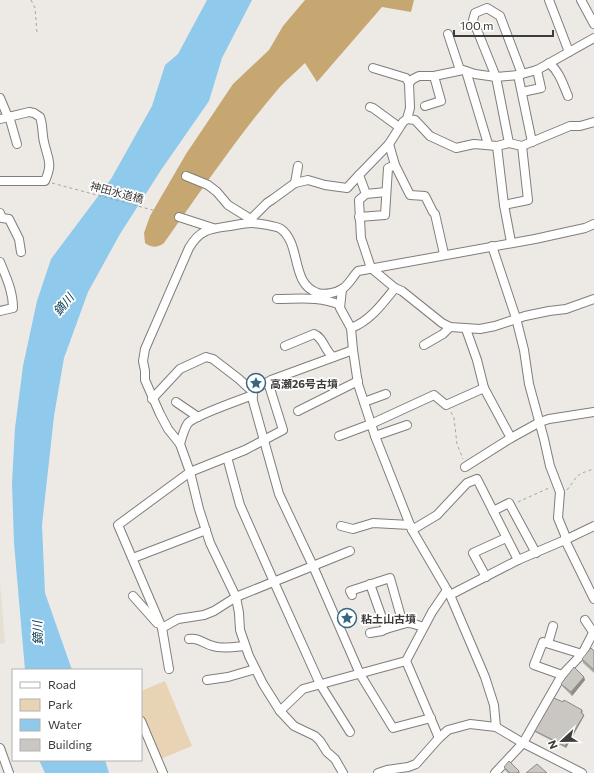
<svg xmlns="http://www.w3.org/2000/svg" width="594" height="773" font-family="Commissioner,'Noto Sans JP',sans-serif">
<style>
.built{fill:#e6dfd3}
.green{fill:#e8d4b5}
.forest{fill:#c6a772}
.water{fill:#8fc9ec}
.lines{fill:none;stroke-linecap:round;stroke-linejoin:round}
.minor-casing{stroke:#807e79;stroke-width:10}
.path{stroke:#a8a5a1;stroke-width:1;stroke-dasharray:3 3;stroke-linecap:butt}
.minor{stroke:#fff;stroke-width:8}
.wall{fill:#aeaba7}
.shaded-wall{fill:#8d8b88}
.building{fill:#cac7c2;stroke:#8d8b88}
.labels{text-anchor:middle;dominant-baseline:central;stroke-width:3.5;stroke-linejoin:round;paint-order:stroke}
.street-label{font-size:11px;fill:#3e3c3a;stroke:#fff}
.poi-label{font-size:11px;font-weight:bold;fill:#3e3c3a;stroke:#fff;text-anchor:start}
.water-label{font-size:12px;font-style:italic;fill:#063750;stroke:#fff}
</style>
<rect width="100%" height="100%" fill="#edeae5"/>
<polygon class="built" points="0,581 5,643 0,644"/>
<polygon class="green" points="165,681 192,746 158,760 141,716 141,691"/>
<path class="forest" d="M305 0H414L411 12 382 7 317 82 305 63C297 71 287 79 279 88 237 137 201 191 164 243 157 248 152 248 145 243L144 233 150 216 186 154 233 84 269 50 283 26Z"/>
<g class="water">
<polygon points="207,0 252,0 222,58 209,101 161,170 120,234 88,292 64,358 54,416 42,525 45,593 72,670 25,670 14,543 12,483 15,428 23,366 37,301 51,259 111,179 152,106 165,65 178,54"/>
<polygon points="39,760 105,760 109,773 45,773"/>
</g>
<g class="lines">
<defs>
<g id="minor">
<polyline points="549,0 569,52"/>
<polyline points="581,0 594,24"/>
<polyline points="448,34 460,70"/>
<path d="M549 63C559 71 563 84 568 96"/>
<polyline points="373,68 406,78 409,83"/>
<polyline points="466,71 488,144"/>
<polyline points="518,75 532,142"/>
<polyline points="522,92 541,88 537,70"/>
<polyline points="0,98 8,117"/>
<polyline points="425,106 441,101 434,76"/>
<polyline points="370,107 373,108 399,127"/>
<polyline points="9,116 17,144"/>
<path d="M0 119 29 112 34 113 40 117C43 125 42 134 44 142 48 160 53 163 45 181H0"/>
<polyline points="407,119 410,108 409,83 413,79 419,76 434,76 463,70 475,74 496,77 518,75 537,70 594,38"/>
<polyline points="594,122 580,126 570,126 522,146 509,143 497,146 474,144 456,148 430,136 415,120 407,119 403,122 389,144 359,175 366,194 359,200 361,238 371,268 395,288 402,291 442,323 450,327 480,329 495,326 525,316 549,311 566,309 594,299"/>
<polyline points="509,143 496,77 473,20 475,13 487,8 500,16 522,74"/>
<polyline points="389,144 395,165 410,195 425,196 433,212 435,214 444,254"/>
<polyline points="497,146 504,205 511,242"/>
<polyline points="186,176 208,185 217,192 228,205 249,218 251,223"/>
<polyline points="295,183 298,166"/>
<polyline points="366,194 386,192"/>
<polyline points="504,205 528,200 522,146"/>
<polyline points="0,213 2,218 9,219 19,239 21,252"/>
<polyline points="179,217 213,228"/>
<polyline points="359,217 385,215 388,168 395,165"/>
<polyline points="251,223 252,218 267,203 273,199 295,183 308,180 325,185 347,188 359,175"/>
<polyline points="492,246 516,318 524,350 529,384 544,439 550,466 560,492 558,518 565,535 565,540 594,599"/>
<path d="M0 262C6 277 13 291 13 308L0 311"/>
<polyline points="342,289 340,308 351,328 353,350 358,384 375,436 412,530 450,595 485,677 494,705 496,727"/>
<path d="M277 299C300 299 319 296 340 305"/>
<path d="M351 328C370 321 383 303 395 288"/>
<polyline points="424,345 443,334 450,327"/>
<path d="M285 346 314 334C323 337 325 351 333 357"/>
<polyline points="252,391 271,380 353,350"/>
<polyline points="152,399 180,369 206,357 213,359 239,379 252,391 253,401 279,494 313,566 360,674 393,728 431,718"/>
<polyline points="176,402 198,417"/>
<polyline points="364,402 386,394"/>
<polyline points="298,411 358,381"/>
<polyline points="339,436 371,424 434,395 446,405 484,388 477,360 466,329"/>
<polyline points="375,436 407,425"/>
<polyline points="511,438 540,422 549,419 594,412"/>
<path d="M180 444C182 437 184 429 188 423 196 415 240 400 253 395"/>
<polyline points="227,457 240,505 274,582 320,684 350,732"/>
<polyline points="465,467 511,438 484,388"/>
<polyline points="493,511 509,503 536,553"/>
<polyline points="341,526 353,529 373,523 410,525"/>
<polyline points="412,530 437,515 467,483 477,479 518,560"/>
<polyline points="133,558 206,530"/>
<polyline points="486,577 473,553 506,538"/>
<polyline points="370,584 386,629 403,624"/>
<path d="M352 595 350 591 390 578 403 624C410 621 416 625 423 627"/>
<polyline points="450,595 518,560 565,540 594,526"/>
<polyline points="133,596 157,623"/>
<polyline points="585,620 593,632"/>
<polyline points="162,628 178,619 204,615 214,611 236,597 350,551"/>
<polyline points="370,633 382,631 386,629"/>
<path d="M189 639C198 637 204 644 213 646 222 649 234 647 245 646"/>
<polyline points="548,643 553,626"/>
<polyline points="169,669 162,628 118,525 190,472 245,450 283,430 268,382"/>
<polyline points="562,675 534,665 543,642 582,654"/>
<polyline points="207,680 228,677 255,669"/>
<polyline points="280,711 303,689 406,661"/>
<polyline points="141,721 163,773"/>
<polyline points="439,738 406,661 432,612 447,590"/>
<polyline points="0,748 9,773"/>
<path d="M343 773 335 759 327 752 320 741 315 736 294 726 280 711 263 684 249 656 240 630 239 613 236 597 210 543 199 509 190 472 180 444 168 429 160 414 145 380V371L143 361 145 349 189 248C200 229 210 229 230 226 237 225 244 223 251 223 257 223 277 226 281 229 302 245 290 284 318 293 325 295 336 293 342 289 348 286 353 276 358 271L535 239 585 228 594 224"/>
<polyline points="378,773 387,770 408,767 416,764 439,738 448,730 470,724 496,727 523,743 582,773"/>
<polyline points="495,773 523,743 562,675 582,654 594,631"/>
</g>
</defs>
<use href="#minor" class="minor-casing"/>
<g class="path">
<polyline points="31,0 35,8 37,33"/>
<polyline points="52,183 171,215"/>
<polyline points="451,412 454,418 457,444 463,459"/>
<path d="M567 490C579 475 574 475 594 469"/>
<polyline points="518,502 551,487"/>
</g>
<use href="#minor" class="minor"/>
</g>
<g class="wall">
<polygon points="594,651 594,673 583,663 582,659"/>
<polygon points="584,677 585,680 572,696 563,687 561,684"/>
<polygon points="563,702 582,710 583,712 582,714 584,715 584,716 566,748 535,732 535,731"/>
<polygon points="504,767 519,771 520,773 508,773 505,770"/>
</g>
<g class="shaded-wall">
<polygon points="584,677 585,680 572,696 571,692"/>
<polygon points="584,715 584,716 566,748 565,746"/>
</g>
<g class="building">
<polygon points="591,648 594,651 594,670 582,659"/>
<polygon points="574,667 584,677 571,692 561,684"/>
<polygon points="554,698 563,702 564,700 582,710 581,713 584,715 565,746 535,731"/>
<polygon points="509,761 519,771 518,773 510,773 504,767"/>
<polygon points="537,764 547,773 526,773"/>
</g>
<defs>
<symbol id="sight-ring" viewBox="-11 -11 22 22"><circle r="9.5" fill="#fff" stroke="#346784" stroke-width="1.5"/><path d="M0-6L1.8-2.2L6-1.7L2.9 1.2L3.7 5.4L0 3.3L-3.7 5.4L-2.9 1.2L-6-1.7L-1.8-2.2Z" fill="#346784"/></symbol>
</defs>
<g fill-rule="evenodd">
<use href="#sight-ring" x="245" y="372" width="22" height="22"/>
<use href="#sight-ring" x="336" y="607" width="22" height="22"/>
</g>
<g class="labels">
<g class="street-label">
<text transform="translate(117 192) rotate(15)">神田水道橋</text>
</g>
<g class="poi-label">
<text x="270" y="383">高瀬26号古墳</text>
<text x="361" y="618">粘土山古墳</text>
</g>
<g class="water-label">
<text transform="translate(63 304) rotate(-51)">鏑川</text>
<text transform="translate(37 633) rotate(-92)">鏑川</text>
</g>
</g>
<rect x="12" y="669" width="130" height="92" fill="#ffffff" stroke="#b2b1b0"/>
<rect x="20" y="682" width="20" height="6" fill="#ffffff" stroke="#b2b1b0"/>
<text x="48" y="689" font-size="12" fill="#3e3c3a">Road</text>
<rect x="20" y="699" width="20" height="12" fill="#e8d4b5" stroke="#b2b1b0"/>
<text x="48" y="709" font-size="12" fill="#3e3c3a">Park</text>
<rect x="20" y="719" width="20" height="12" fill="#8fc9ec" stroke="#b2b1b0"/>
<text x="48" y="729" font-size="12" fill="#3e3c3a">Water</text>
<rect x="20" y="739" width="20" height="12" fill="#cac7c2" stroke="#b2b1b0"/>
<text x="48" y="749" font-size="12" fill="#3e3c3a">Building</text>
<g transform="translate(562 741) rotate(248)" stroke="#ffffff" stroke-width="3" paint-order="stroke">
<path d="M0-3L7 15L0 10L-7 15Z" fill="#3e3c3a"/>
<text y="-6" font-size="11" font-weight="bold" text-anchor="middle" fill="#3e3c3a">N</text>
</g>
<path d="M454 30v6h99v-6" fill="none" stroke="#3e3c3a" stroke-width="2"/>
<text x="460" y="30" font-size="12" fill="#3e3c3a" stroke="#ffffff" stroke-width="3" paint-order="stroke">100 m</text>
</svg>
